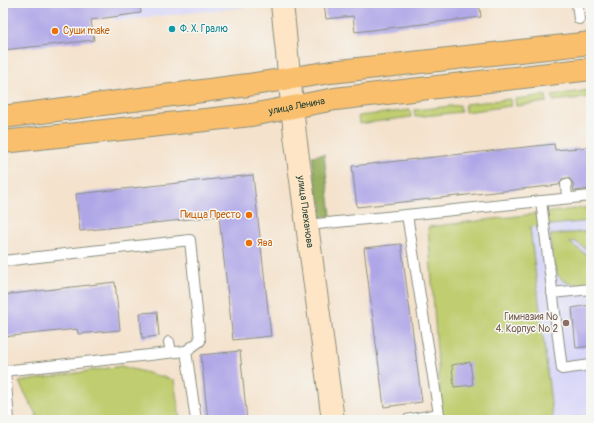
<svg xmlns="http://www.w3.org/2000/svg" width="594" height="423" font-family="Pangolin,sans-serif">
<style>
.built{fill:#d9d7f8}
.green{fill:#c0cd6f;stroke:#708552}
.forest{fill:#98b062;stroke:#5c764b}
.building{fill:#afa6e7}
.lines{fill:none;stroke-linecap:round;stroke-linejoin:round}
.service-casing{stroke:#8a9080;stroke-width:12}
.secondary-casing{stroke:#8a9080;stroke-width:24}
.primary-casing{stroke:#8a9080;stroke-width:24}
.service{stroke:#fff;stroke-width:10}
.secondary{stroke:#fde5c5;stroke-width:22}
.primary{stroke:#f9bf6d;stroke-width:22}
.culture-dot{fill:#0f9aa8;stroke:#f6f6f2;stroke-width:1.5}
.food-dot{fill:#e8710a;stroke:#f6f6f2;stroke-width:1.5}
.education-dot{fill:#8d6e63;stroke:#f6f6f2;stroke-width:1.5}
.labels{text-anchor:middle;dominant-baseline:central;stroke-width:3;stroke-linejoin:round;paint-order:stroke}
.culture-label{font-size:10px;fill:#0d838f;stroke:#f6f6f2;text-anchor:start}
.food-label{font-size:10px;fill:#c56008;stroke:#f6f6f2;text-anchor:start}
.street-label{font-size:10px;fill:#1f3d34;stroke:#f6f6f2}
.education-label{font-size:10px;fill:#785e54;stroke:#f6f6f2;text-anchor:end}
</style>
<rect width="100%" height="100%" fill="#f6f6f2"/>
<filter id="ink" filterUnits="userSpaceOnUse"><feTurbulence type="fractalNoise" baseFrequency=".025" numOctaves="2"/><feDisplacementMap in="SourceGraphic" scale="8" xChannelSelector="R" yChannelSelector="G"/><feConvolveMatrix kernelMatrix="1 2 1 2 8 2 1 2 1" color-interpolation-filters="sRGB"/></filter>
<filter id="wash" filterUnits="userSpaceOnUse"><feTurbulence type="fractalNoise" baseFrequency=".012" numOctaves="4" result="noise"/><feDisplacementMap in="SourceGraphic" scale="16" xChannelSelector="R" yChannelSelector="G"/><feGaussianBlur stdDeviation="0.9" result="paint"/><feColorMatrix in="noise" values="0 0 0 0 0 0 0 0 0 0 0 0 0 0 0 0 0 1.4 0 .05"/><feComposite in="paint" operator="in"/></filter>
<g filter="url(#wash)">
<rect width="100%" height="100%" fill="#f4e2cc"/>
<g class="built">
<polygon points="110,3 244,3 245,7 114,21"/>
<polygon points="591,221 591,420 553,420 530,227"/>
</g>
<g class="green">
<polygon points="591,90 591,97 553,101 552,95"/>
<polygon points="546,95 547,102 516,106 515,99"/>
<polygon points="510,99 511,106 465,112 465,104"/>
<polygon points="460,105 461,112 415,117 414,110"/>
<polygon points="410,110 411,117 359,124 358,116"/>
<polygon points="591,207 591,221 530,227 553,420 442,420 428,227"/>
<path d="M591 231V252L574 241 570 243 591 258V284C585 284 578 286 572 284 550 280 552 252 550 235Z"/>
<polygon points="121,366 174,380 180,420 39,420 19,382"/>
</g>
<polygon class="forest" points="324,154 331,216 319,217 312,156"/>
<g id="blocks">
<g class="building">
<polygon points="3,3 140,3 141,13 91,20 94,40 3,50"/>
<polygon points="324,3 479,3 481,17 355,32 353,16 326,19"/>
<polygon points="554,144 555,150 591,147 591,189 574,191 573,183 569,178 566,178 562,179 559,185 357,207 352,166"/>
<polygon points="253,175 271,336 233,340 219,216 80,231 76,194"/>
<polygon points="401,244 422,402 384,407 364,248"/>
<polygon points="115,282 120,330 78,334 77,329 3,337 3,295"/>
<polygon points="591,305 591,346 576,348 572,308"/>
<polygon points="157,312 159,336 142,338 140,313"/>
<polygon points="240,351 247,420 208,420 201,355"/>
<polygon points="470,362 473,385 454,387 452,365"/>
</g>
</g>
</g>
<g filter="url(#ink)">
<use href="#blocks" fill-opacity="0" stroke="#8a9080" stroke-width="1"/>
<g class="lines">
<defs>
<g id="service">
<polyline points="577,3 579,19"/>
<polyline points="566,184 567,198"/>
<polyline points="541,201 562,369 591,365"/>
<polyline points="308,225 591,196"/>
<polyline points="3,261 190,240 200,341 186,351 3,371"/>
<polyline points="552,293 591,289"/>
<polyline points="169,342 171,352"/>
<polyline points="186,351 196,420"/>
<polyline points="5,371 9,420"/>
<polyline points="407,420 439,414 407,215"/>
</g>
<g id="secondary">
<path id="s1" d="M282 3 295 135 333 420"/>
</g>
<g id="primary">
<polyline points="3,117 248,85 331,72 591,43"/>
<path id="s2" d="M3 142 251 115 335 99 591 69"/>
</g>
</defs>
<use href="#service" class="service-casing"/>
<use href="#secondary" class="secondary-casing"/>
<use href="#primary" class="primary-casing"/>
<use href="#service" class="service"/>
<use href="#secondary" class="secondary"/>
<use href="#primary" class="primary"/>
</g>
</g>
<circle class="culture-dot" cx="172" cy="29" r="4"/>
<g class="food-dot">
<circle cx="55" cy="31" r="4"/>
<circle cx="249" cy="215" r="4"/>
<circle cx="249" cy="243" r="4"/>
</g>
<circle class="education-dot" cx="566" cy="323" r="4"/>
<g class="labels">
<g class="culture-label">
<text x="180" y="29">Ф. Х. Гралю</text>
</g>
<g class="food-label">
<text x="63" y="31">Суши make</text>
<text x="241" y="215" text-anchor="end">Пицца Престо</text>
<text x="257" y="243">Ява</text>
</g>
<g class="street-label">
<text stroke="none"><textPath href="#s2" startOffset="296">улица Ленина</textPath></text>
<text stroke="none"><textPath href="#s1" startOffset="210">улица Плеханова</textPath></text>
</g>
<g class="education-label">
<text x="558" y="317">Гимназия №<tspan x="558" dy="12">4. Корпус № 2</tspan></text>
</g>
</g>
<rect width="594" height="423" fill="none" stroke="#f6f6f2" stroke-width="16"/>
</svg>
